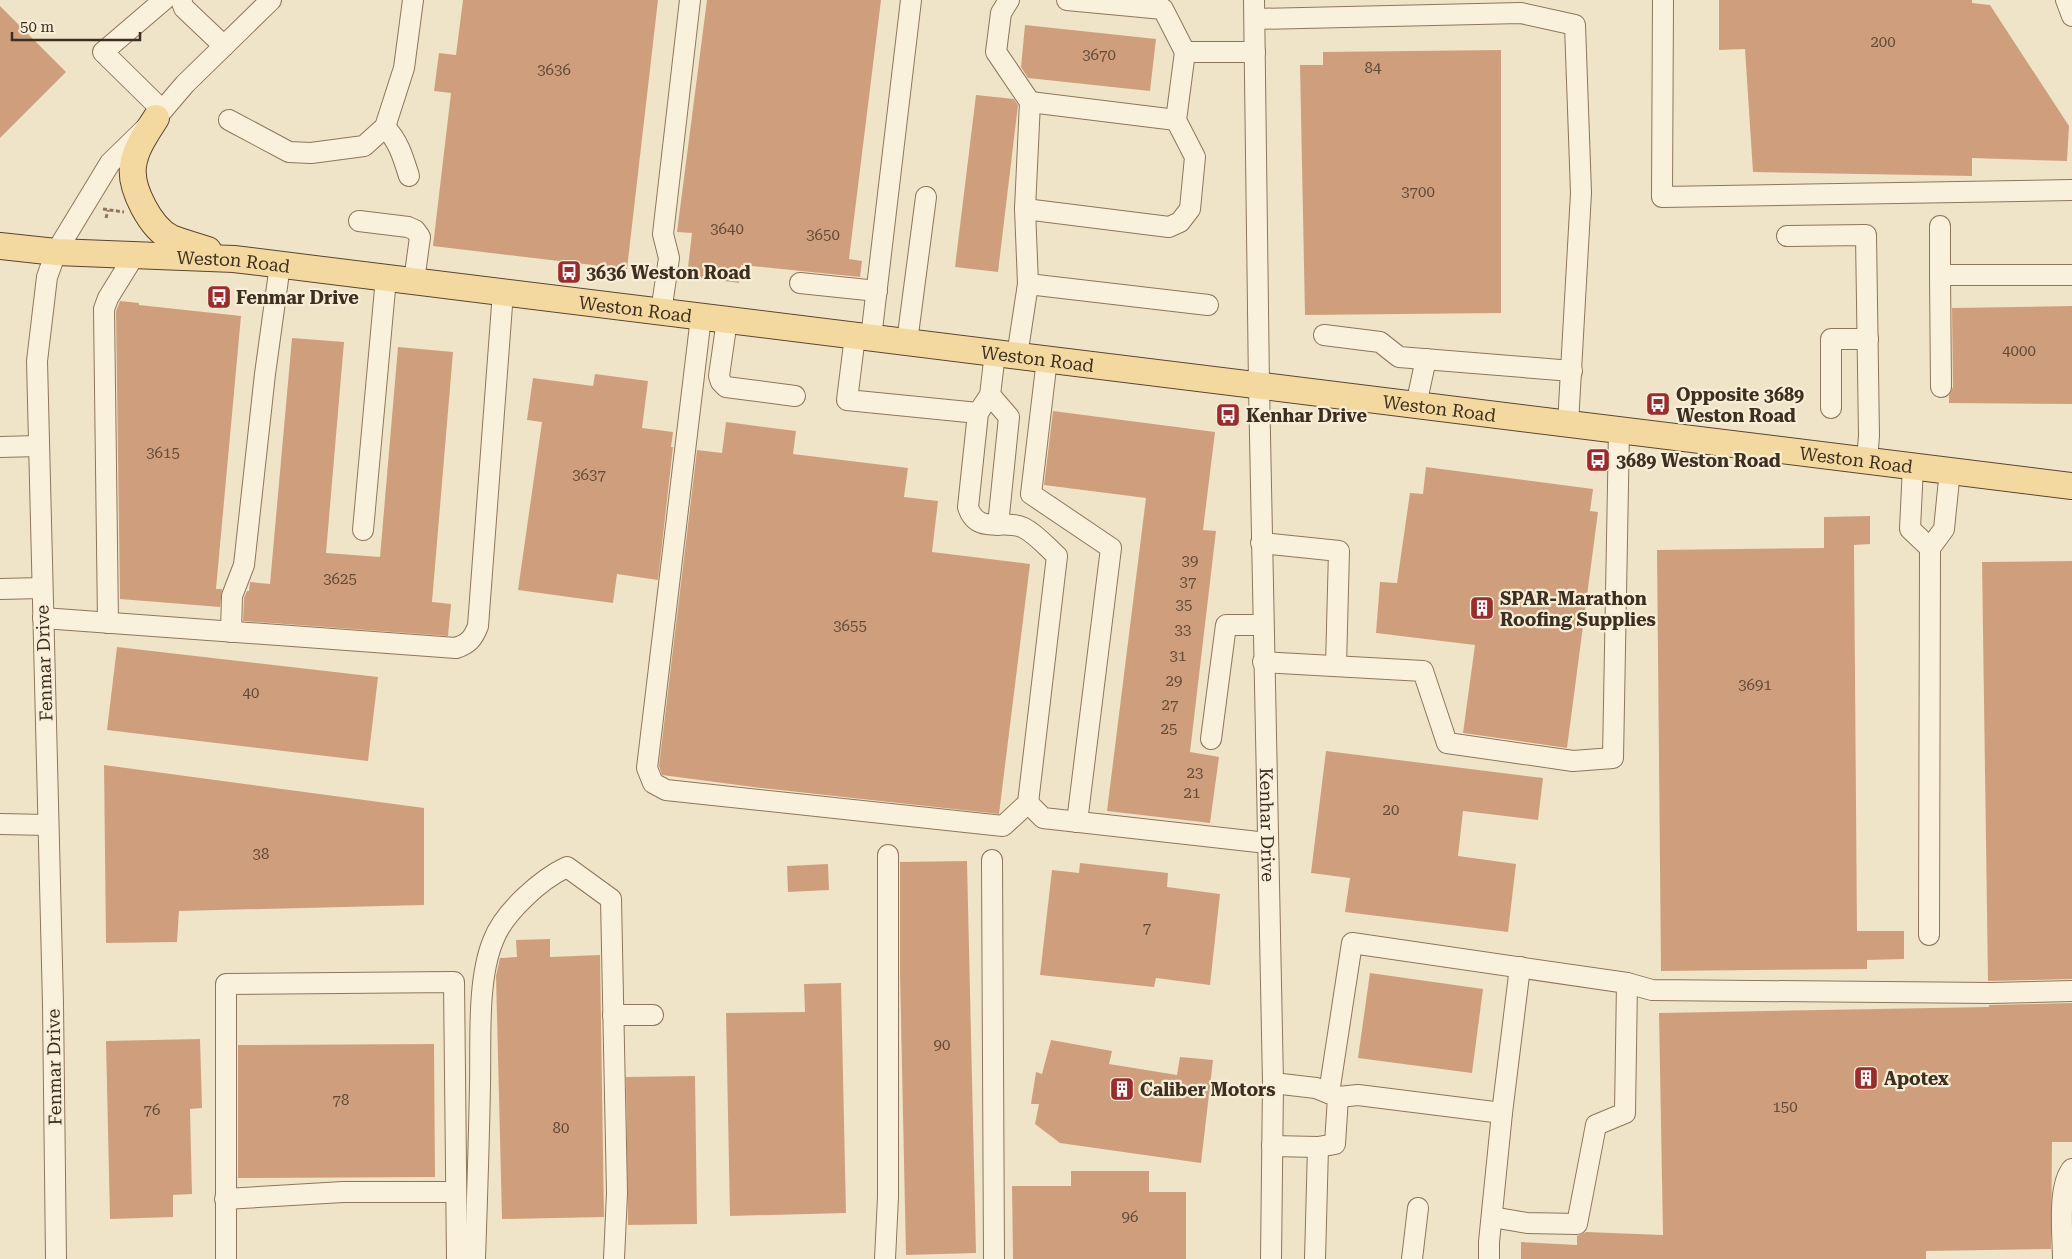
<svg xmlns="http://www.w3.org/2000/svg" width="2072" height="1259" font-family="'Roboto Serif',serif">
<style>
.building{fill:#cf9f7d}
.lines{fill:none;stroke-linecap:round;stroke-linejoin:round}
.minor-casing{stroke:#8d765c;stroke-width:22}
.major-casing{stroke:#5b4430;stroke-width:28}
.path{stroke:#8d765c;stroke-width:3;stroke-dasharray:4 2.5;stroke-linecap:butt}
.minor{stroke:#faf1dc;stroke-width:20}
.major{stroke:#f3d9a0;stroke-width:26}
.labels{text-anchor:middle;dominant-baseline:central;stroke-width:4.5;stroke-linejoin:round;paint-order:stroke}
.number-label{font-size:15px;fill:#624a37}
.street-label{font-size:18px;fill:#3d2e20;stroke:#f7eed8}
.poi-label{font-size:18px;font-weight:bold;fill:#3d2e20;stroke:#f7eed8;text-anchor:start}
</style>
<rect width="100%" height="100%" fill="#f0e4c8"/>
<g class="building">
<polygon points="463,0 658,0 627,269 433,246 451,93 434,91 439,53 456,55"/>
<polygon points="707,0 881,0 849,259 862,261 860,277 741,265 739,283 687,276 692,233 677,232"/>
<polygon points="1719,0 1972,0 1972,3 1990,5 2069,126 2067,161 1972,158 1972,176 1753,172 1745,49 1719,50"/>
<polygon points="0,6 66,72 0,138"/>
<polygon points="1025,25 1156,39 1150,91 1028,78 1021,67"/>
<polygon points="1501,50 1501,313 1305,315 1300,65 1323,65 1323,52"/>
<polygon points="976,95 1014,99 1018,105 998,272 955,267"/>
<polygon points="120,301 139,303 139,305 241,316 216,589 222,589 220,607 120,599 116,311"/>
<polygon points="2072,306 2072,404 1949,403 1949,395 1953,387 1952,308"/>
<polygon points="292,338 344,342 326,553 380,557 398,347 453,352 432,602 451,604 448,636 243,621 244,598 247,591 249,591 250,582 270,584"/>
<polygon points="595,374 648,381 642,428 673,432 671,447 673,447 658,580 617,574 613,603 518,590 542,422 527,420 533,378 593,386"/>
<polygon points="1053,411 1215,432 1203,530 1216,531 1190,752 1219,757 1210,823 1107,811 1146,498 1044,485"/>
<polygon points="726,422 796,431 793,454 908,468 904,497 938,501 932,552 1030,564 999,814 761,788 662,775 659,766 697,450 722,453"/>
<polygon points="1426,467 1593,489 1590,511 1598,512 1567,748 1463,733 1475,645 1376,633 1380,582 1397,583 1410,493 1423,494"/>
<polygon points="1870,516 1870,544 1854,545 1857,931 1904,931 1904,959 1867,960 1867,969 1661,971 1657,550 1824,548 1824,517"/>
<polygon points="2072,561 2072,979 1988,981 1982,562"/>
<polygon points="117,647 378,677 368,761 107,730"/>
<polygon points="1326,751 1543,778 1538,820 1463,811 1458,856 1516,864 1508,932 1345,912 1350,878 1311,873"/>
<polygon points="104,765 424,808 424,905 179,911 177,942 106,943"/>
<polygon points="967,861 976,1253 906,1255 900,973 900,862"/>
<polygon points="1080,863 1168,873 1167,887 1220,894 1210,985 1156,978 1154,987 1040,975 1052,870 1079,873"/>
<polygon points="828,864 829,890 788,892 787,866"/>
<polygon points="550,939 550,957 600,955 604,1217 502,1219 496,976 500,958 517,957 516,940"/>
<polygon points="1370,973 1483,989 1472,1073 1358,1058"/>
<polygon points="841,983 846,1213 730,1216 726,1013 805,1012 804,984"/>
<polygon points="2072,1003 2072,1142 2052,1142 2051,1249 1926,1251 1926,1259 1521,1259 1521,1242 1577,1245 1577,1236 1586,1232 1663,1235 1659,1013 1989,1007 1989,1005"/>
<polygon points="200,1039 202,1108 190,1109 192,1194 173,1195 173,1217 110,1219 106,1041"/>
<polygon points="1051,1040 1112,1051 1109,1064 1177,1075 1180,1057 1213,1060 1201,1163 1060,1143 1035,1124 1039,1104 1031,1104 1036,1072 1042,1074"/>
<polygon points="434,1044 435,1177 238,1178 238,1045"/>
<polygon points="695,1076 697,1224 628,1225 626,1077"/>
<polygon points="1071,1171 1149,1171 1149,1192 1186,1192 1186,1259 1013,1259 1012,1186 1071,1186"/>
</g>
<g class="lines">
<defs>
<g id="minor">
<polyline points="181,0 184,8 224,46"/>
<polyline points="1009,0 1001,13 996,52 1030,102 1025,209"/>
<polyline points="1067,0 1163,9 1185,52"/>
<path id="s1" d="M1254 0 1259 386 1273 1083 1271 1259"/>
<polyline points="1663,0 1662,197 2072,190"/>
<polyline points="2066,0 2072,16"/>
<polyline points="1255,19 1521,13 1575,25 1581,193 1568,424"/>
<polyline points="1030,102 1176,120"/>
<polyline points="162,110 103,52 164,0"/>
<polyline points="229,120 289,152 311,153 364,146 385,127 404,68 413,0"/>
<path d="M385 127C399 142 403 157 409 176"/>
<polyline points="359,221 408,227 415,230 420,237 414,281"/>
<polyline points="1940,226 1940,275"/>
<polyline points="1787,236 1866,235 1869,436 1867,460"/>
<polyline points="800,283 877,291"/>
<polyline points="1028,284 1025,209 1169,227 1180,222 1190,209 1195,157 1176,120 1185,52 1255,52"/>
<polyline points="661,312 669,258 663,234 690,0"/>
<path d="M701 317 647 768 653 783 666 790 1003 826 1028 803 1057 556C1047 547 1036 534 1024 528 1005 518 977 536 968 507L978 413 990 395 995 353"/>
<polyline points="727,320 719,376 721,382 726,387 795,396"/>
<polyline points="1324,335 1380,342 1399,357 1572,371"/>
<polyline points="855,336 847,400 978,413"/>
<polyline points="871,338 911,0"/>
<polyline points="907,342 926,197"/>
<polyline points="1017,356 1028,284 1208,305"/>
<polyline points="1047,359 1031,494 1111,548 1077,822"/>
<polyline points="1941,387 1940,275 2072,275"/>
<polyline points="990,395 1009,417 998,525"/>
<polyline points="1416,405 1426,359"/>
<polyline points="1831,408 1831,339 1868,339"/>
<polyline points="0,447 39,446"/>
<polyline points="1913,466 1910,529 1930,548 1929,935"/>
<polyline points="363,530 386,278"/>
<polyline points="1261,543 1339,551 1336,666"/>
<polyline points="1930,548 1944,529 1950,470"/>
<polyline points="0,589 42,588"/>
<path d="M43 618 456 648C468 644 473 639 478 626L503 292"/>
<polyline points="108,623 104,309 108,298 134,256"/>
<polyline points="231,632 232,596 244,565 265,374 280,265"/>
<polyline points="1263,662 1423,671 1447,743 1573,761 1613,758 1619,430"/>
<polyline points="1211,739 1226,625 1263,625"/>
<polyline points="1028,803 1043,818 1267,843"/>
<polyline points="0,824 48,825"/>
<polyline points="992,860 994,1259"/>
<polyline points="1627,983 1652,990 1990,993 2072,991"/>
<polyline points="613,1015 653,1015"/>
<polyline points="1329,1093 1352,943 1627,983 1625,1113 1596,1125 1577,1224 1527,1223 1492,1217"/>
<polyline points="1338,1097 1358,1095 1502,1113"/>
<polyline points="1272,1146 1318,1147 1335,1144 1338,1097 1316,1088 1273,1083"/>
<polyline points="225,1199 343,1192 455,1192"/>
<polyline points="56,1259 53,1004 37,361 47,277 56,252 110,163 156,118 185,84 271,0"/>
<polyline points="226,1259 226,984 454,982 457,1259"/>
<path d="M475 1259C477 1201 479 1142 480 1084 481 1041 477 980 493 941 503 913 541 879 567 867L611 899 617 1193 614 1259"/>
<polyline points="885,1259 888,1197 888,855"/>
<polyline points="1315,1259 1318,1147"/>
<polyline points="1412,1259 1418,1208"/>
<polyline points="1489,1259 1489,1242 1502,1113 1520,967"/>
<path d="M2063 1259C2063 1236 2057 1187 2072 1169"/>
</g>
<g id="major">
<path d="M156 118C147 132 135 149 133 166 130 189 151 228 171 238 183 243 196 246 208 250"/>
<path id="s2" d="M0 246 56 252 234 259 2072 486"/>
</g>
</defs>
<use href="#minor" class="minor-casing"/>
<use href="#major" class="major-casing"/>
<g class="path">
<polyline points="103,209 124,212"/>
<polyline points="106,218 108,210"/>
</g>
<use href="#minor" class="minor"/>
<use href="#major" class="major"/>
</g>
<defs>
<symbol id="bus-square" viewBox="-11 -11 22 22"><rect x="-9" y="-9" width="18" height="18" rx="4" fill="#9e2a2b" stroke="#f7eed8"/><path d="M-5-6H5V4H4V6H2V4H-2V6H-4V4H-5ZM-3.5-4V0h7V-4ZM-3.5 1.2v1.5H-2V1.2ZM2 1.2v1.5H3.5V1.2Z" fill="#fff"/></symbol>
<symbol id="building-square" viewBox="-11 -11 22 22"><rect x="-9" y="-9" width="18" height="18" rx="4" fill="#9e2a2b" stroke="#f7eed8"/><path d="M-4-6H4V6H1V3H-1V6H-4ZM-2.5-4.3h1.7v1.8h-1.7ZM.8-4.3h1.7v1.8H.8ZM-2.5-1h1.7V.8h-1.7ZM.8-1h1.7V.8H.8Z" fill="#fff"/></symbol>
</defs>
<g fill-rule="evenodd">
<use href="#bus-square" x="555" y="258" width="28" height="28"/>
<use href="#bus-square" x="205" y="283" width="28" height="28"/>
<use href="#bus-square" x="1644" y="390" width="28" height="28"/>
<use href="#bus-square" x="1214" y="401" width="28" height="28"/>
<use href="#bus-square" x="1584" y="446" width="28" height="28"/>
<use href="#building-square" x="1468" y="594" width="28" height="28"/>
<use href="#building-square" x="1852" y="1064" width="28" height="28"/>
<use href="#building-square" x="1108" y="1075" width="28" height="28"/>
</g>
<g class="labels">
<g class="number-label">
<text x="1883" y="42">200</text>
<text x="1099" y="55">3670</text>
<text x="1373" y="68">84</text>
<text x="554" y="70">3636</text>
<text x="1418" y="192">3700</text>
<text x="727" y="229">3640</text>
<text x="823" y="235">3650</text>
<text x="2019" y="351">4000</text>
<text x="163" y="453">3615</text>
<text x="589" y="475">3637</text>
<text x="1190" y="561">39</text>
<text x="340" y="579">3625</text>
<text x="1188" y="582">37</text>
<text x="1184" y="605">35</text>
<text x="850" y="626">3655</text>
<text x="1183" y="630">33</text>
<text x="1178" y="656">31</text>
<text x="1174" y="681">29</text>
<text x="1755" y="685">3691</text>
<text x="251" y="693">40</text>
<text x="1170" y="705">27</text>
<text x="1169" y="729">25</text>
<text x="1195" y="773">23</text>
<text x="1192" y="793">21</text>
<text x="1391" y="810">20</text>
<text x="261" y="854">38</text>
<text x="1147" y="928">7</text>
<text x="942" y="1045">90</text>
<text x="341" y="1100">78</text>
<text x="1785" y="1107">150</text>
<text x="152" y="1110">76</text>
<text x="561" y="1128">80</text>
<text x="1130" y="1217">96</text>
</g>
<g class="street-label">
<text stroke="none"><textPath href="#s2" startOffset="234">Weston Road</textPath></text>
<text stroke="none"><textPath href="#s2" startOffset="639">Weston Road</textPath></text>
<text stroke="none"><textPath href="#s2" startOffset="1044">Weston Road</textPath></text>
<text stroke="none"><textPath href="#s2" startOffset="1449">Weston Road</textPath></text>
<text stroke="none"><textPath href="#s2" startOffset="1869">Weston Road</textPath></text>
<text transform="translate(44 663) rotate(-92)">Fenmar Drive</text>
<text stroke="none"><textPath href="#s1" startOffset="825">Kenhar Drive</textPath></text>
<text transform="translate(54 1067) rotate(-91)">Fenmar Drive</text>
</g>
<g class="poi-label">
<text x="586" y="272">3636 Weston Road</text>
<text x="236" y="297">Fenmar Drive</text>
<text x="1676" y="394">Opposite 3689<tspan x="1676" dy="21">Weston Road</tspan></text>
<text x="1246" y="415">Kenhar Drive</text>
<text x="1616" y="460">3689 Weston Road</text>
<text x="1500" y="598">SPAR-Marathon<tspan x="1500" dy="21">Roofing Supplies</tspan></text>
<text x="1884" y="1078">Apotex</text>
<text x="1140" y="1089">Caliber Motors</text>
</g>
</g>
<path d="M12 32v8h128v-8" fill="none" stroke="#3d2e20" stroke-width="2.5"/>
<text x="20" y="32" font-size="15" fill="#3d2e20" stroke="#f7eed8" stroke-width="4" paint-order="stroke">50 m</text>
</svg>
